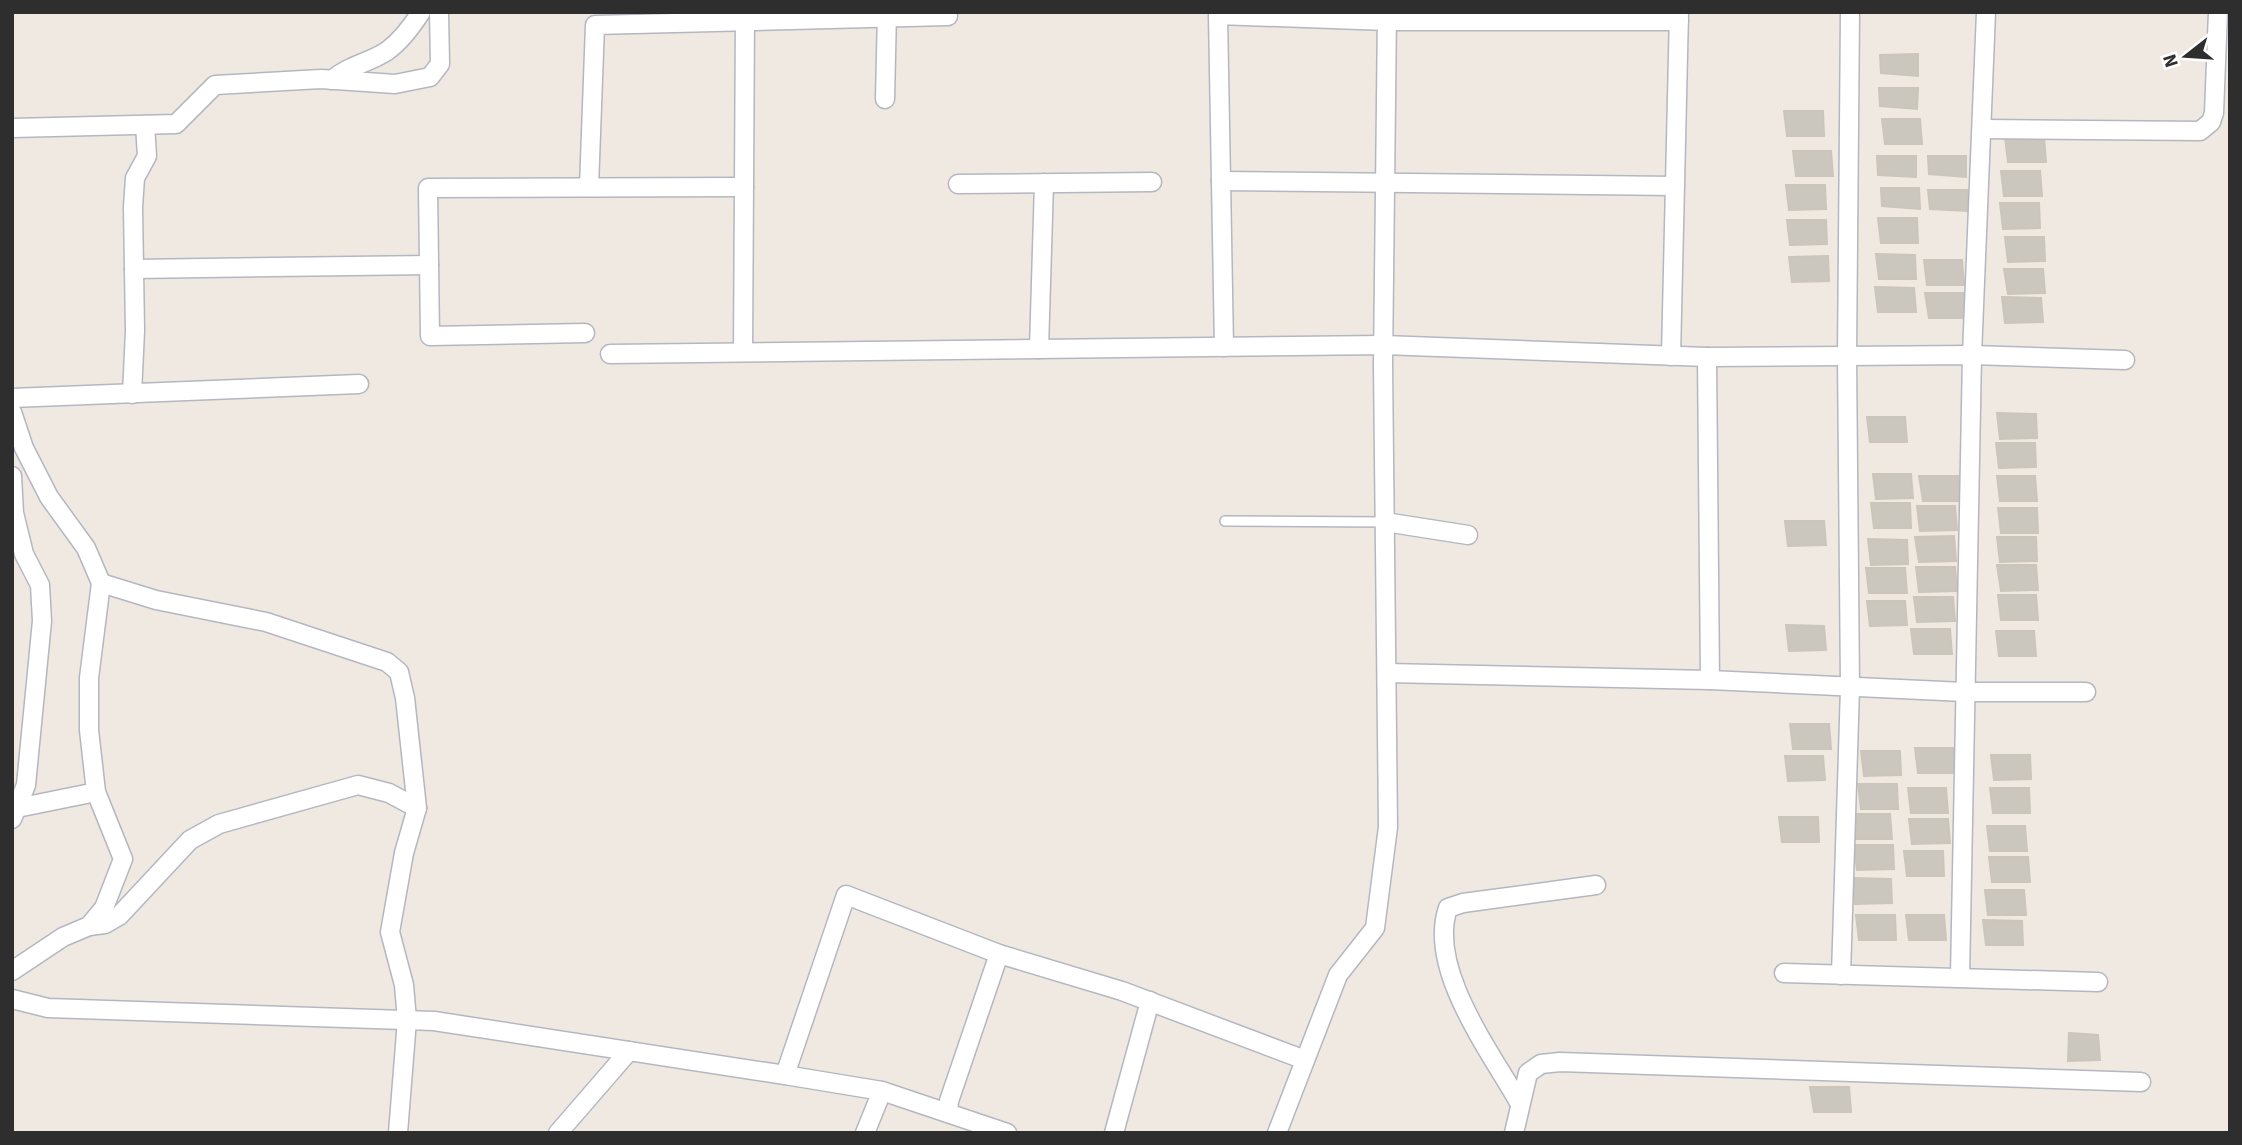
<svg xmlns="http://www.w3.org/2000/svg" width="2242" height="1145" font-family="'Source Sans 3',sans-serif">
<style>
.building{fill:#cbc7bf;stroke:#cbc5ba;stroke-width:2}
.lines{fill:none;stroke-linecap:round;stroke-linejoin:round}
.service-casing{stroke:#b4b7c1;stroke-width:12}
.minor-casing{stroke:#b4b7c1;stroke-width:21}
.service{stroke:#fff;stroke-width:9}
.minor{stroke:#fff;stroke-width:18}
</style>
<rect width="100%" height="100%" fill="#efe9e1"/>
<g class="building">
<polygon points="1918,54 1918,76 1881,73 1880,55"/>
<polygon points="1879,88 1918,88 1917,109 1880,106"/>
<polygon points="1784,111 1823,111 1824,136 1787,136"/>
<polygon points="1882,119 1920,119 1922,144 1885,144"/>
<polygon points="2005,137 2044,137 2046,162 2008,162"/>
<polygon points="1793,151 1831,151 1833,176 1796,176"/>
<polygon points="1877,156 1916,156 1916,177 1878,175"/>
<polygon points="1928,156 1966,156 1966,177 1929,174"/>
<polygon points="2001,171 2040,171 2042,196 2004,196"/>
<polygon points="1786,185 1825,185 1826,209 1789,210"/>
<polygon points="1881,188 1919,188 1920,209 1882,206"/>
<polygon points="1928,190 1967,190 1967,211 1930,209"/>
<polygon points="2000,203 2039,203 2040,228 2003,229"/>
<polygon points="1878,218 1917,218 1918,243 1881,243"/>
<polygon points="1787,220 1826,220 1827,244 1790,245"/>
<polygon points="2005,237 2044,237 2045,261 2008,262"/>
<polygon points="1876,254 1915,255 1916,279 1879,279"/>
<polygon points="1828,256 1829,281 1792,282 1789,257"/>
<polygon points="1924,260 1962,260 1964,285 1927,285"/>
<polygon points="2004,269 2043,269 2045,293 2008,294"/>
<polygon points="1875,287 1914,288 1916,312 1878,312"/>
<polygon points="1925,293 1964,293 1966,318 1929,318"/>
<polygon points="2002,297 2041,298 2043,322 2005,323"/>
<polygon points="1997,413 2036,414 2037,438 2000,439"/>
<polygon points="1867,417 1905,417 1907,442 1870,442"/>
<polygon points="1996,443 2035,443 2036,467 1999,468"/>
<polygon points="1873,474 1911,474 1913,498 1876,499"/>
<polygon points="1919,476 1958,476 1960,501 1923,501"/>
<polygon points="1997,476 2035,476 2037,501 2000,501"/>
<polygon points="1871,503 1910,503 1911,528 1874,528"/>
<polygon points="1917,506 1955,506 1957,530 1920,531"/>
<polygon points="1998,508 2037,508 2038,533 2001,533"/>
<polygon points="1785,521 1824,521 1826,545 1788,546"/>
<polygon points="1954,536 1956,561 1919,562 1915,537"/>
<polygon points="1997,537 2036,537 2037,561 2000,562"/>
<polygon points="1868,539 1907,540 1908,564 1871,565"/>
<polygon points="1997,565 2036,565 2038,590 2001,591"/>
<polygon points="1916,567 1955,567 1957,591 1919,592"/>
<polygon points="1866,568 1905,568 1907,593 1869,593"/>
<polygon points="1998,595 2036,595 2038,620 2001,620"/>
<polygon points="1914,597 1953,597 1955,621 1917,622"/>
<polygon points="1867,601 1905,601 1907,625 1870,626"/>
<polygon points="1786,625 1824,626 1826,650 1789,651"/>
<polygon points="1911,629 1950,629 1952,654 1914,654"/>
<polygon points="1996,631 2034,631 2036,656 1999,656"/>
<polygon points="1790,724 1829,724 1831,749 1793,749"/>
<polygon points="1915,748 1953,748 1955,773 1918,773"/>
<polygon points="1861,751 1900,751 1901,775 1864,776"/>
<polygon points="1991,755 2030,755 2031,779 1994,780"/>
<polygon points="1785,756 1823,756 1825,780 1788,781"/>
<polygon points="1858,784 1897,784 1898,809 1861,809"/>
<polygon points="1908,788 1946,788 1948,813 1911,813"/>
<polygon points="1990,788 2029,788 2030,813 1993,813"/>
<polygon points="1851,814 1890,814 1892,839 1854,839"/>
<polygon points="1779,817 1818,817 1819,842 1782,842"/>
<polygon points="1909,819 1948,819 1950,843 1912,844"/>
<polygon points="1987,826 2025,826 2027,851 1990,851"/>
<polygon points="1854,845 1893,845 1894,869 1857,870"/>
<polygon points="1904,851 1943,851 1944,876 1907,876"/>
<polygon points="1989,857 2028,857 2030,882 1992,882"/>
<polygon points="1852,878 1891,879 1892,903 1855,904"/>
<polygon points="1985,890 2024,890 2026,915 1988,915"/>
<polygon points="1856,915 1895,915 1896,940 1859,940"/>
<polygon points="1906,915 1944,915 1946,940 1909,940"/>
<polygon points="1983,920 2022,921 2023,945 1986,945"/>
<polygon points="2069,1033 2098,1035 2100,1060 2068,1061"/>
<polygon points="1810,1087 1849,1087 1851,1112 1814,1112"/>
</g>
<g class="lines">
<defs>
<polyline id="service" points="1225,521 1385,522"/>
<g id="minor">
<path d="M332 80C349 65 369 63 387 51 401 41 412 26 421 12"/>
<polyline points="885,99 887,12"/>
<polyline points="12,128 176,124 215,85 321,79 395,84 430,77 440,64 439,12"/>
<polyline points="1983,129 2200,131 2211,122 2214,113 2218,12"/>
<polyline points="1221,181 1675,186"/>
<polyline points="958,184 1152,182"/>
<polyline points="589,187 595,25 948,16"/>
<polyline points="134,269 429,265"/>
<polyline points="585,333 430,336 428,188 744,187"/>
<polyline points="1224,347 1218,15 1387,21 1679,21"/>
<polyline points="1039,349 1044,183"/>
<polyline points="743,352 745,13"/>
<polyline points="610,354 1383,345 1707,357 1972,355 2125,360"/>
<polyline points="1671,356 1679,12"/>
<polyline points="1707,357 1710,680 1964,692 2086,692"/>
<polyline points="132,394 135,331 133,207 135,178 147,156 145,125"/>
<polyline points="12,398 359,384"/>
<polyline points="12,412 24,448 49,497 86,548 101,583 89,678 89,730 96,792 123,859 104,908 89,926 63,937 12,971"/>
<polyline points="12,476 14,513 24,554 40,585 42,621 26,785 12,819"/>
<polyline points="1385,522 1468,535"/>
<polyline points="101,583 156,600 266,622 387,662 399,672 405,698 417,808 404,853 390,932 404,985 407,1020 398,1133"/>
<polyline points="1387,673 1710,680"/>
<polyline points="17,808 96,792"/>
<polyline points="89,926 105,924 119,916 190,840 219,824 358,785 389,793 417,808"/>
<polyline points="1784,973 2098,982"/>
<polyline points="1841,975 1850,688 1847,356 1850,12"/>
<polyline points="1960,977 1972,355 1986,12"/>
<polyline points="12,999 48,1008 434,1021 785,1075 846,895 999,954 1122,991 1305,1060"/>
<polyline points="785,1075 882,1091"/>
<path d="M1520 1104C1491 1052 1427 969 1448 908L1463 903 1596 885"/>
<polyline points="948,1113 949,1101 999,954"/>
<polyline points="558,1133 629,1051"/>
<polyline points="865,1133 882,1091 1007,1133"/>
<polyline points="1114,1133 1150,1001"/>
<polyline points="1277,1133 1338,975 1375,928 1388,827 1383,365 1387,12"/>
<polyline points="1514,1133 1528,1073 1541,1064 1560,1062 2141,1082"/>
</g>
</defs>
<use href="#service" class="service-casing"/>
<use href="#minor" class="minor-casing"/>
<use href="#service" class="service"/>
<use href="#minor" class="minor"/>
</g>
<rect width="2242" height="1145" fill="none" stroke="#2e2e2e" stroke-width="28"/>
<g transform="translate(2186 56) rotate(253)" stroke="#ffffff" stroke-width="5" paint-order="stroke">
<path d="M0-5L12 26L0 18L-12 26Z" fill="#2e2e2e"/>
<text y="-10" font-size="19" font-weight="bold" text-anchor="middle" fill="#2e2e2e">N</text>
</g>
</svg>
